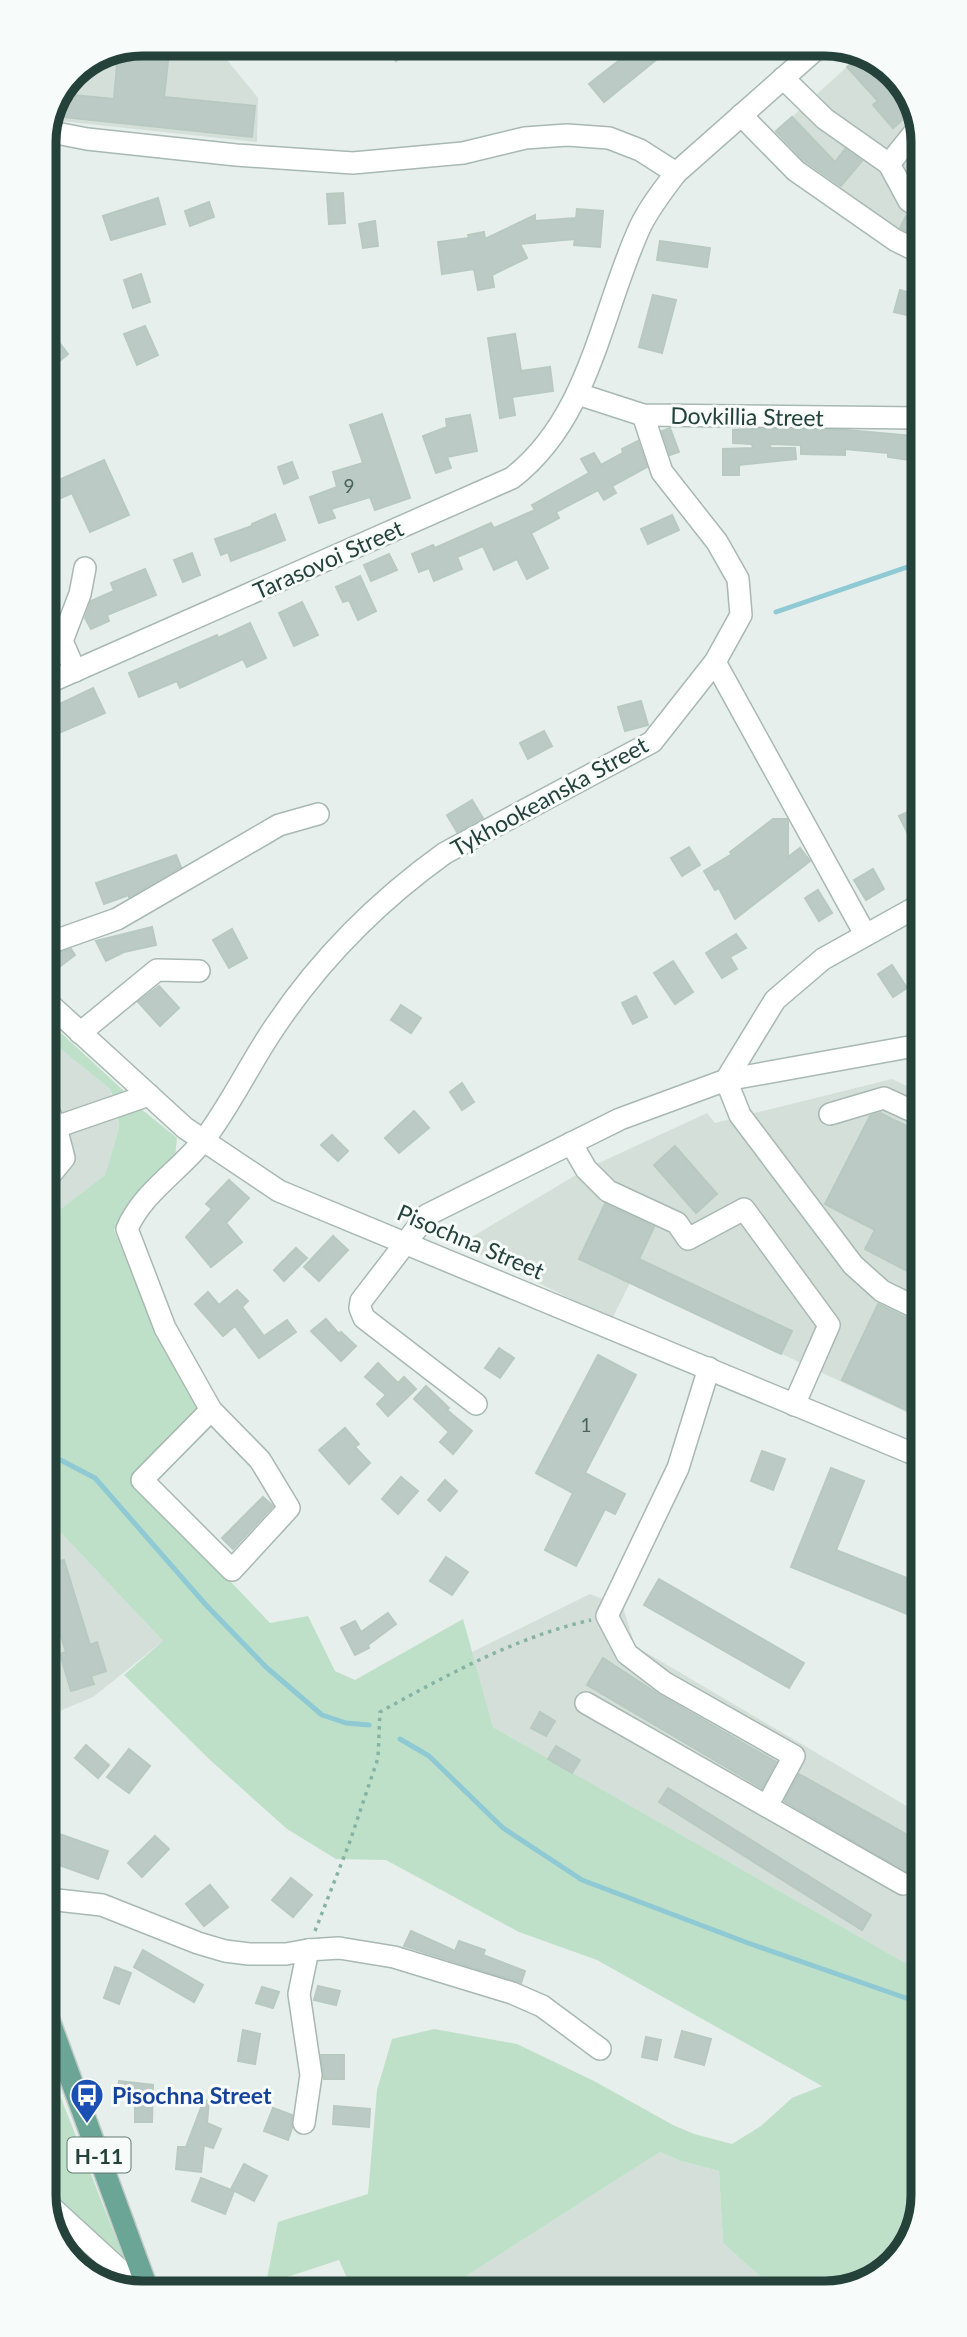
<svg xmlns="http://www.w3.org/2000/svg" width="967" height="2337" font-family="Lato,sans-serif">
<style>
.built{fill:#d4dfda}
.green{fill:#bfe0c8}
.water{fill:#8ec9d4}
.lines{fill:none;stroke-linecap:round;stroke-linejoin:round}
.stream{stroke:#8ec9d4;stroke-width:5}
.building{fill:#bbcac4;stroke:#b8c9c2;stroke-width:2}
.minor-casing{stroke:#a8b8b2;stroke-width:24}
.major-casing{stroke:#c2cac8;stroke-width:24}
.path{stroke:#86b3a5;stroke-width:3.5;stroke-dasharray:3.5 5;stroke-linecap:butt}
.minor{stroke:#fff;stroke-width:21}
.major{stroke:#6aa596;stroke-width:21}
.labels{text-anchor:middle;dominant-baseline:central;stroke-width:6;stroke-linejoin:round;paint-order:stroke}
.number-label{font-size:19px;fill:#4a645c}
.shield{fill:#f7fbf9;stroke:#637a73;stroke-width:2}
.shield-label{font-size:21px;font-weight:bold;fill:#24423a}
.street-label{font-size:23px;fill:#24423a;stroke:#f7fbf9}
.transit-label{font-size:23px;font-weight:bold;fill:#164399;stroke:#f7fbf9;text-anchor:start}
.rim{fill:none;stroke:#24423a;stroke-width:9}
</style>
<rect width="100%" height="100%" fill="#e6efeb"/>
<g class="built">
<polygon points="142,44 214,44 258,98 257,142 51,120 73,72"/>
<polygon points="860,55 885,64 918,110 919,243 898,234 802,166 772,135"/>
<polygon points="46,1037 110,1089 119,1128 105,1175 46,1220"/>
<polygon points="892,1079 921,1093 921,1419 630,1283 612,1319 467,1248 465,1241 586,1169 707,1113 715,1123"/>
<polygon points="47,1518 163,1641 93,1697 48,1716"/>
<polygon points="590,1594 623,1607 635,1646 922,1815 923,1973 493,1727 472,1652"/>
<polygon points="660,2152 681,2161 719,2171 723,2243 774,2289 448,2291 449,2287"/>
</g>
<g class="green">
<polygon points="46,1019 125,1092 113,1097 110,1089 46,1037"/>
<polygon points="140,1108 177,1138 175,1158 114,1230 157,1336 203,1406 132,1478 270,1623 308,1616 335,1671 355,1680 463,1619 493,1727 923,1973 923,2196 911,2231 902,2230 889,2264 873,2266 864,2283 857,2288 774,2289 723,2243 719,2171 681,2161 660,2152 449,2287 448,2291 353,2292 339,2260 266,2284 278,2222 368,2194 377,2090 392,2039 434,2029 517,2044 594,2081 673,2125 694,2134 732,2144 761,2126 792,2098 822,2086 597,1960 519,1932 386,1860 336,1859 287,1829 209,1759 124,1675 163,1641 47,1518 46,1220 105,1175 119,1128 117,1114"/>
<polygon points="48,2065 125,2261 49,2191"/>
</g>
<polygon class="water" points="902,2229 911,2231 903,2255 864,2283 873,2266 889,2264"/>
<g class="lines">
<g class="stream">
<polyline points="776,612 919,563"/>
<polyline points="47,1453 95,1478 206,1605 266,1667 322,1715 346,1723 369,1725"/>
<polyline points="400,1739 429,1756 503,1828 582,1880 748,1943 923,2004"/>
</g>
</g>
<g class="building">
<polygon points="142,44 170,44 164,97 255,106 252,137 53,116 63,94 114,99 118,53"/>
<polygon points="383,44 418,44 396,61"/>
<polygon points="617,44 645,44 657,59 604,102 589,84 626,55"/>
<polygon points="860,55 883,63 916,108 893,128 873,105 878,101 847,67"/>
<polygon points="792,117 835,162 845,149 862,161 841,186 805,161 776,131"/>
<polygon points="343,193 345,223 329,224 327,194"/>
<polygon points="158,198 165,224 111,240 103,216"/>
<polygon points="209,202 214,217 190,226 185,211"/>
<polygon points="577,209 603,211 600,247 574,245 575,239 520,244 527,258 492,275 494,287 478,290 474,269 442,274 438,242 469,238 468,235 484,232 485,239 535,215 535,221 576,218"/>
<polygon points="906,216 918,221 918,237 900,228"/>
<polygon points="375,221 378,246 363,248 359,224"/>
<polygon points="660,241 710,248 707,267 657,260"/>
<polygon points="141,274 150,302 133,308 124,280"/>
<polygon points="900,290 916,295 911,316 894,312"/>
<polygon points="653,295 676,300 662,353 639,347"/>
<polygon points="145,326 158,355 137,365 124,334"/>
<polygon points="515,334 521,371 550,367 553,391 512,397 515,415 500,418 488,338"/>
<polygon points="55,337 68,354 57,363 44,347"/>
<polygon points="382,414 410,498 375,510 370,497 331,509 335,518 319,523 310,497 337,487 333,472 363,463 350,425"/>
<polygon points="470,415 477,451 447,457 451,468 436,473 423,436 447,427 446,419"/>
<polygon points="670,428 679,452 670,455 662,431"/>
<polygon points="751,429 847,430 912,436 910,460 888,457 888,453 845,449 845,455 801,454 801,445 770,444 770,448 795,448 796,459 739,465 739,475 723,475 723,449 753,448 752,444 733,443 733,430"/>
<polygon points="638,441 647,467 612,486 616,493 604,500 598,490 556,512 559,518 531,533 548,568 527,579 517,559 494,570 483,546 457,557 462,569 434,581 429,568 419,572 412,554 433,545 435,548 491,523 494,528 535,510 532,505 589,473 581,459 594,453 601,465 623,453 622,449"/>
<polygon points="104,460 129,515 90,532 72,493 59,499 52,483"/>
<polygon points="292,462 298,478 284,484 278,467"/>
<polygon points="275,514 285,540 231,561 228,552 221,555 215,539 252,526 252,524"/>
<polygon points="672,515 679,530 648,544 641,529"/>
<polygon points="192,553 200,575 183,582 174,560"/>
<polygon points="389,554 397,570 371,581 364,565"/>
<polygon points="145,569 156,595 107,615 109,621 91,629 85,618 91,601 114,591 111,583"/>
<polygon points="360,576 376,611 358,620 349,600 343,602 336,587"/>
<polygon points="302,602 318,635 294,646 279,613"/>
<polygon points="250,623 266,658 247,667 243,659 180,688 177,681 139,697 129,673 217,635 218,638"/>
<polygon points="93,688 105,713 45,739 45,711"/>
<polygon points="641,701 648,725 625,731 618,707"/>
<polygon points="544,731 552,746 528,759 520,743"/>
<polygon points="472,800 483,818 457,832 447,815"/>
<polygon points="912,810 920,829 908,834 899,816"/>
<polygon points="773,819 787,819 788,822 788,857 800,848 810,861 735,919 719,888 715,890 704,871 732,854 730,852"/>
<polygon points="689,847 700,865 682,876 671,858"/>
<polygon points="176,855 181,867 129,897 129,895 104,904 96,883"/>
<polygon points="873,869 884,889 866,900 854,880"/>
<polygon points="818,890 832,913 819,921 805,898"/>
<polygon points="152,927 156,945 124,952 106,961 96,941"/>
<polygon points="232,929 247,958 229,968 213,940"/>
<polygon points="736,934 746,948 730,957 737,969 722,978 706,953"/>
<polygon points="71,949 75,955 46,977 46,957"/>
<polygon points="673,961 693,992 675,1004 654,973"/>
<polygon points="892,965 907,988 893,997 878,974"/>
<polygon points="159,986 179,1008 160,1026 138,1002"/>
<polygon points="636,996 647,1017 633,1024 622,1003"/>
<polygon points="401,1005 421,1018 411,1033 391,1020"/>
<polygon points="462,1083 474,1102 462,1110 450,1092"/>
<polygon points="414,1111 429,1128 399,1153 385,1138"/>
<polygon points="880,1113 921,1133 921,1259 913,1274 865,1249 875,1230 825,1204 870,1116"/>
<polygon points="332,1135 348,1151 338,1161 321,1145"/>
<polygon points="675,1146 717,1194 696,1213 654,1165"/>
<polygon points="229,1180 249,1198 226,1223 242,1242 211,1267 186,1237 212,1209 206,1204"/>
<polygon points="605,1204 654,1227 639,1259 792,1331 781,1354 579,1259"/>
<polygon points="333,1236 348,1250 319,1281 304,1267"/>
<polygon points="296,1248 307,1258 284,1281 274,1270"/>
<polygon points="237,1290 248,1301 242,1307 264,1336 287,1320 296,1332 259,1358 235,1326 223,1336 195,1304 208,1292 219,1305"/>
<polygon points="878,1304 921,1325 921,1417 842,1380"/>
<polygon points="326,1319 339,1334 341,1332 356,1346 341,1361 311,1331"/>
<polygon points="499,1348 514,1358 500,1378 485,1368"/>
<polygon points="598,1355 636,1375 585,1473 625,1494 615,1514 605,1509 576,1566 545,1550 573,1493 536,1473"/>
<polygon points="378,1363 398,1383 404,1377 416,1389 388,1416 377,1404 386,1395 365,1377"/>
<polygon points="426,1386 449,1408 447,1410 472,1431 453,1454 440,1442 449,1432 414,1399"/>
<polygon points="345,1428 359,1444 355,1447 370,1463 349,1484 319,1450"/>
<polygon points="762,1451 785,1459 773,1490 751,1481"/>
<polygon points="831,1468 864,1481 836,1550 922,1584 922,1620 791,1567"/>
<polygon points="401,1477 418,1491 398,1514 382,1499"/>
<polygon points="445,1480 457,1491 440,1511 428,1500"/>
<polygon points="263,1497 273,1506 233,1549 222,1538"/>
<polygon points="446,1557 468,1572 452,1595 430,1581"/>
<polygon points="64,1560 90,1645 97,1642 106,1671 91,1676 94,1684 71,1691 60,1654 66,1652 47,1592 47,1565"/>
<polygon points="659,1579 804,1663 789,1688 644,1605"/>
<polygon points="388,1613 396,1624 368,1645 369,1648 355,1655 341,1628 355,1621 361,1632"/>
<polygon points="603,1658 658,1694 776,1762 762,1788 587,1685"/>
<polygon points="540,1712 555,1721 546,1736 531,1728"/>
<polygon points="86,1745 109,1765 98,1778 75,1758"/>
<polygon points="556,1746 580,1760 572,1773 548,1759"/>
<polygon points="129,1749 150,1766 129,1793 107,1777"/>
<polygon points="799,1774 922,1843 922,1881 784,1801"/>
<polygon points="668,1788 871,1915 862,1930 659,1802"/>
<polygon points="48,1830 108,1851 98,1879 48,1861"/>
<polygon points="155,1836 169,1849 142,1877 128,1863"/>
<polygon points="291,1878 312,1895 293,1917 272,1900"/>
<polygon points="210,1885 228,1907 204,1926 186,1904"/>
<polygon points="411,1931 455,1951 459,1941 485,1950 483,1955 525,1971 521,1983 404,1946"/>
<polygon points="143,1950 203,1985 194,2002 134,1967"/>
<polygon points="115,1967 131,1973 119,2004 104,1998"/>
<polygon points="318,1986 340,1991 336,2005 314,2000"/>
<polygon points="262,1987 279,1992 273,2008 256,2003"/>
<polygon points="243,2030 260,2034 255,2064 238,2061"/>
<polygon points="682,2031 711,2039 704,2065 675,2057"/>
<polygon points="646,2037 661,2040 657,2060 642,2057"/>
<polygon points="321,2055 344,2055 344,2079 324,2079"/>
<polygon points="119,2081 153,2085 152,2122 135,2122 135,2099 117,2097"/>
<polygon points="204,2100 209,2101 207,2123 221,2129 213,2148 204,2145 201,2172 176,2169 178,2147 186,2147"/>
<polygon points="334,2106 370,2109 369,2127 333,2124"/>
<polygon points="273,2108 292,2115 292,2128 288,2140 264,2131"/>
<polygon points="244,2164 267,2176 254,2201 231,2189"/>
<polygon points="201,2178 234,2191 225,2214 192,2201"/>
</g>
<g class="lines">
<defs>
<g id="minor">
<polyline points="783,78 825,119 889,164 909,201 918,206"/>
<polyline points="741,115 796,171 895,240 919,252"/>
<polyline points="46,131 87,139 236,155 353,163 463,153 525,138 567,135 609,138 640,150 676,173"/>
<polyline points="889,164 918,128"/>
<polyline points="578,394 643,415 919,418"/>
<polyline points="715,662 865,934"/>
<polyline points="75,671 62,641 80,594 85,568"/>
<path d="M45 684 512 478C590 418 601 312 640 227 649 208 663 190 676 173L822 44"/>
<polyline points="46,944 117,919 279,825 318,814"/>
<polyline points="46,1001 185,1128 279,1191 921,1457"/>
<polyline points="80,1033 157,970 199,971"/>
<polyline points="920,1045 726,1080 740,1115 853,1265 882,1291 921,1310"/>
<polyline points="46,1106 56,1127 64,1158 46,1180"/>
<polyline points="830,1114 884,1098 921,1115"/>
<polyline points="56,1127 149,1095"/>
<polyline points="571,1143 586,1169 608,1191 677,1223 688,1239 744,1209 829,1325 794,1405"/>
<polyline points="709,1368 678,1468 607,1616 627,1654 665,1683 794,1756 767,1806"/>
<polyline points="476,1404 364,1318 360,1308 361,1301 427,1215 620,1119 726,1080 775,1000 823,959 920,905"/>
<path d="M211 1410 142 1480 232 1570 289 1508 260 1460 211 1410 165 1328 127 1229C142 1193 179 1171 203 1141 229 1108 250 1063 274 1028 320 959 378 901 445 853L652 742 715 662 741 615 738 579 717 542 662 472 643 415"/>
<polyline points="586,1703 903,1884"/>
<polyline points="48,1899 102,1905 198,1943 225,1951 249,1954 286,1954 308,1950 339,1948 394,1957 512,1993 542,2006 600,2049"/>
<polyline points="304,2123 311,2075 299,1994 308,1950"/>
<polyline points="49,2205 145,2293"/>
</g>
<polyline id="major" points="48,2017 149,2293"/>
</defs>
<use href="#minor" class="minor-casing"/>
<use href="#major" class="major-casing"/>
<path class="path" d="M315 1931 349 1844 378 1758 380 1712C447 1675 516 1637 591 1620"/>
<use href="#minor" class="minor"/>
<use href="#major" class="major"/>
</g>
<defs>
<symbol id="bus-pin" viewBox="-11 -11 22 30"><path d="M0 17L-7.5 6A9.5 9.5 0 1 1 7.5 6Z" fill="#1a4fb4" stroke="#f7fbf9"/><path d="M-5-6H5V4H4V6H2V4H-2V6H-4V4H-5ZM-3.5-4V0h7V-4ZM-3.5 1.2v1.5H-2V1.2ZM2 1.2v1.5H3.5V1.2Z" fill="#fff"/></symbol>
</defs>
<g fill-rule="evenodd">
<use href="#bus-pin" x="68" y="2076" width="38" height="52"/>
</g>
<g class="labels">
<g class="number-label">
<text x="349" y="485">9</text>
<text x="586" y="1424">1</text>
</g>
<rect class="shield" x="67.5" y="2137.5" width="63" height="35" rx="5"/>
<g class="shield-label">
<text x="99" y="2155">Н-11</text>
</g>
<g class="street-label">
<text transform="translate(747 416) rotate(1)">Dovkillia Street</text>
<text transform="translate(328 559) rotate(-24)">Tarasovoi Street</text>
<text transform="translate(549 796) rotate(-29)">Tykhookeanska Street</text>
<text transform="translate(471 1241) rotate(23)">Pisochna Street</text>
</g>
<g class="transit-label">
<text x="112" y="2095">Pisochna Street</text>
</g>
</g>
<path d="M0 0H967V2337H0ZM142 56H825A86 86 0 0 1 911 142V2195A86 86 0 0 1 825 2281H142A86 86 0 0 1 56 2195V142A86 86 0 0 1 142 56Z" fill="#f7fbf9" fill-rule="evenodd"/>
<path class="rim" d="M142 56H825A86 86 0 0 1 911 142V2195A86 86 0 0 1 825 2281H142A86 86 0 0 1 56 2195V142A86 86 0 0 1 142 56Z"/>
</svg>
